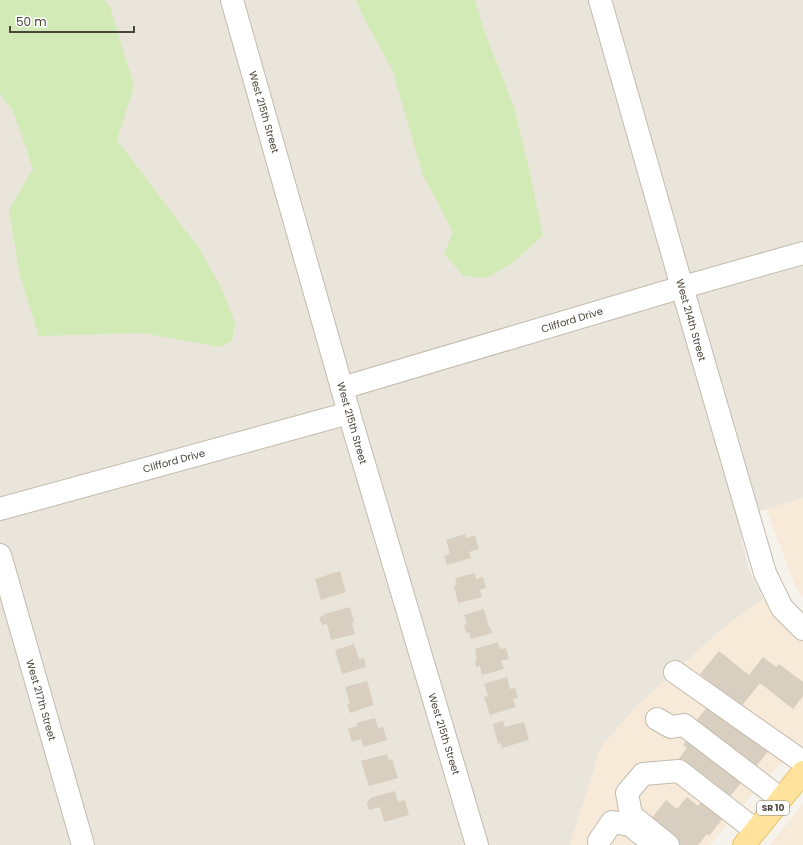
<svg xmlns="http://www.w3.org/2000/svg" width="803" height="845" font-family="Poppins,sans-serif">
<style>
.residential{fill:#eae5da}
.commercial{fill:#f7ead8}
.green{fill:#d2eab5}
.building{fill:#d8cfc1}
.lines{fill:none;stroke-linecap:round;stroke-linejoin:round}
.minor-casing{stroke:#c2bbae;stroke-width:24}
.major-casing{stroke:#e6c16a;stroke-width:24}
.minor{stroke:#fff;stroke-width:22}
.major{stroke:#ffe39c;stroke-width:22}
.labels{text-anchor:middle;dominant-baseline:central;stroke-width:3.5;stroke-linejoin:round;paint-order:stroke}
.shield{fill:#fff;stroke:#817c74;stroke-width:1}
.shield-label{font-size:9px;font-weight:bold;fill:#4b4439}
.street-label{font-size:10px;fill:#4b4439;stroke:#fff}
</style>
<rect width="100%" height="100%" fill="#f6f3ec"/>
<polygon class="residential" points="0,0 803,0 803,498 741,517 742,541 749,569 763,599 723,628 636,707 601,747 570,845 0,845"/>
<g class="commercial">
<polygon points="803,498 803,597 796,588 766,509"/>
<polygon points="763,599 803,641 803,744 761,784 710,845 570,845 601,747 636,707 723,628"/>
<polygon points="803,804 803,845 770,845"/>
</g>
<g class="green">
<polygon points="0,0 104,0 110,7 134,86 117,140 156,192 198,247 222,289 235,323 232,341 219,347 143,333 39,336 20,276 9,210 33,169 13,110 0,94"/>
<polygon points="356,0 475,0 483,28 514,107 529,169 543,235 511,264 486,278 464,276 444,254 453,232 423,175 392,69 363,16"/>
</g>
<g class="building">
<polygon points="465,534 466,538 475,535 479,549 469,552 471,558 447,565 444,556 450,554 446,540"/>
<polygon points="340,571 346,592 321,600 315,579"/>
<polygon points="475,573 476,579 483,577 486,588 480,590 482,597 458,603 454,586 457,585 455,578"/>
<polygon points="350,607 354,623 352,623 355,634 331,640 327,624 322,625 319,617 324,616 324,614"/>
<polygon points="484,609 489,627 490,627 492,633 471,639 469,632 466,633 464,625 467,624 464,615"/>
<polygon points="498,642 500,649 506,648 509,659 501,661 504,669 482,675 480,666 476,667 475,660 477,659 475,649"/>
<polygon points="354,644 359,659 364,658 366,667 342,674 335,650"/>
<polygon points="719,651 749,675 763,657 776,667 779,664 803,682 803,696 793,709 760,683 741,707 700,674"/>
<polygon points="507,677 510,689 515,688 518,698 513,699 516,707 490,715 484,697 488,696 484,684"/>
<polygon points="367,681 374,705 350,713 347,704 350,703 345,687"/>
<polygon points="711,702 770,749 751,773 692,726"/>
<polygon points="375,718 378,728 383,727 387,740 363,747 361,739 352,742 348,729 357,726 356,723"/>
<polygon points="503,721 505,727 524,722 529,740 502,748 501,743 498,744 493,724"/>
<polygon points="691,735 745,778 727,800 677,761 687,748 683,745"/>
<polygon points="387,754 389,760 392,759 398,778 369,786 361,761"/>
<polygon points="395,791 398,802 405,800 409,815 384,822 380,807 369,810 367,803 370,798"/>
<polygon points="687,797 698,806 702,801 723,818 709,836 707,834 698,845 674,845 647,824 666,800 677,809"/>
</g>
<g class="lines">
<defs>
<g id="minor">
<polyline points="232,0 349,413 477,845"/>
<polyline points="600,0 682,287 765,573 782,608 803,629"/>
<polyline points="342,388 662,293 803,253"/>
<polyline points="0,509 349,413"/>
<polyline points="0,555 83,845"/>
<polyline points="675,672 803,762"/>
<polyline points="657,719 671,727 684,725 781,799"/>
<polyline points="599,841 612,822 630,825 645,837"/>
<polyline points="668,845 631,815 627,793 643,774 679,771 755,830"/>
</g>
<polyline id="major" points="744,845 803,772"/>
</defs>
<use href="#minor" class="minor-casing"/>
<use href="#major" class="major-casing"/>
<use href="#minor" class="minor"/>
<use href="#major" class="major"/>
</g>
<g class="labels">
<rect class="shield" x="757" y="801" width="32" height="14" rx="3"/>
<g class="shield-label">
<text x="773" y="808">SR 10</text>
</g>
<g class="street-label">
<text transform="translate(264 112) rotate(74)">West 215th Street</text>
<text transform="translate(572 320) rotate(-17)">Clifford Drive</text>
<text transform="translate(691 320) rotate(74)">West 214th Street</text>
<text transform="translate(352 423) rotate(74)">West 215th Street</text>
<text transform="translate(174 461) rotate(-15)">Clifford Drive</text>
<text transform="translate(41 700) rotate(74)">West 217th Street</text>
<text transform="translate(444 734) rotate(73)">West 215th Street</text>
</g>
</g>
<path d="M10 26v6h124v-6" fill="none" stroke="#4b4439" stroke-width="2"/>
<text x="16" y="26" font-size="12" fill="#4b4439" stroke="#ffffff" stroke-width="3" paint-order="stroke">50 m</text>
</svg>
